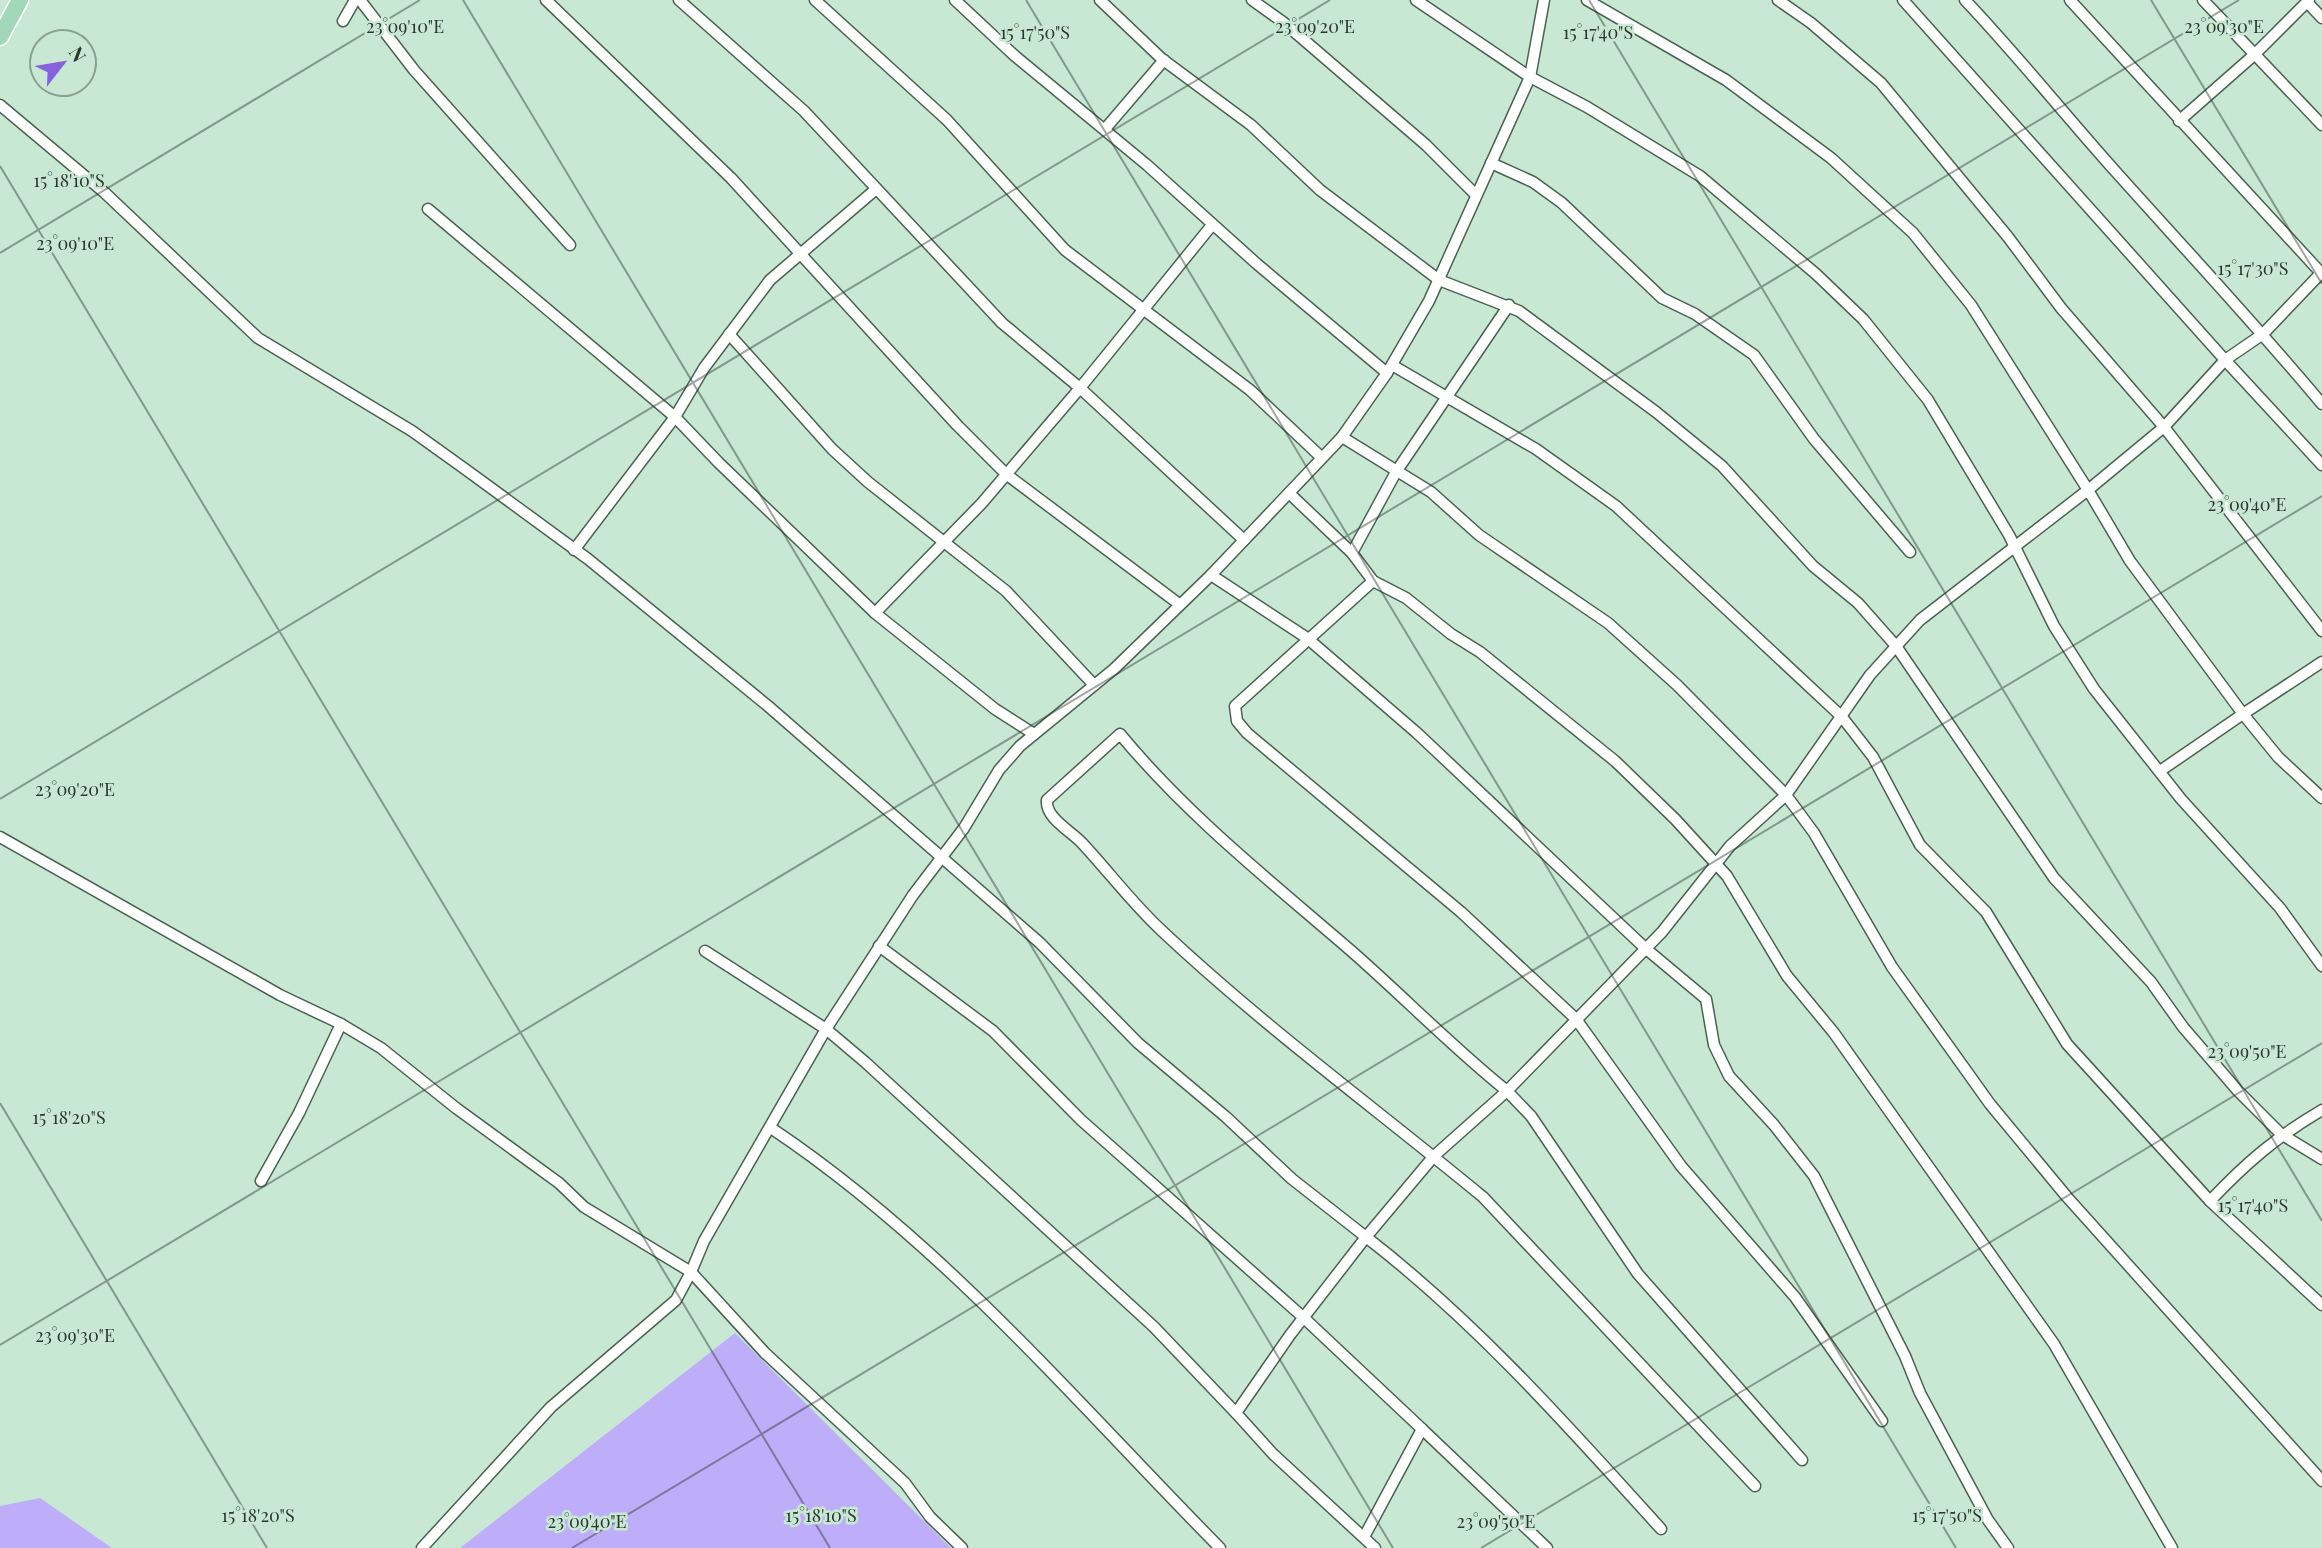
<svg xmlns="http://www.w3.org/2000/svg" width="2322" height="1548" font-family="'Playfair Display',serif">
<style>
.green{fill:#beaefa}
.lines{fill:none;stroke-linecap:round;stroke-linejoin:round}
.minor-casing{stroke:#486352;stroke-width:13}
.primary-casing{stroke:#fff;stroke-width:19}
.minor{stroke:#fff;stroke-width:10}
.primary{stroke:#a2d8b9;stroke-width:16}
.ticks{fill:none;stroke:#2b3730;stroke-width:2;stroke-opacity:0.45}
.ticks-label{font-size:18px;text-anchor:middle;fill:#2b3730;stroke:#c9e8d3;stroke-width:5;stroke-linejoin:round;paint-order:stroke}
</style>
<rect width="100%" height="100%" fill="#c9e8d3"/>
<g class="green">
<polygon points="735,1333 951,1548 460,1548"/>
<polygon points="40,1498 112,1548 0,1548 0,1506"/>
</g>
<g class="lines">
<defs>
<g id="minor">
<polyline points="360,0 414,70 570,245"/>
<polyline points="546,0 731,178 957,425 1006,474 1179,604"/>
<polyline points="679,0 804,111 1002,323 1080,388 1212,225"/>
<polyline points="815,0 947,120 1065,250 1250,390 1321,457"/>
<polyline points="955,0 1015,56 1147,165 1257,264 1387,373"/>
<polyline points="1100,0 1162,59 1251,125 1320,190 1439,280 1519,311 1656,412 1722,466 1813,566 1858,603 1896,646 2054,878 2151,982 2183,1027 2238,1091 2281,1134 2322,1159"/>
<polyline points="1252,0 1283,22 1426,145 1476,195"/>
<polyline points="1416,0 1530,77 1587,107 1700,176 1816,274 1863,319 1928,400 2009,535 2054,626 2094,689 2181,799 2280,908 2322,966"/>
<polyline points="1587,0 1726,80 1831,158 1913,233 1971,305 2088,490 2164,427 2322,631"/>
<polyline points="1778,0 1811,23 1881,83 2008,237 2061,308 2164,427 2225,360 1903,0"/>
<path d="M1965 0C2018 56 2065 115 2116 172 2185 249 2256 325 2322 404"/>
<polyline points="2070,0 2322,274"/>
<polyline points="2203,0 2322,125"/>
<polyline points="2307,2 2322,18"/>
<polyline points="343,21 355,0"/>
<polyline points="0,105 105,193 258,338 412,431 465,469 588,559 768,706 1040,943 1138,1043 1226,1117 1292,1179 1366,1237 1290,1335 1236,1413 1154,1327 865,1062 826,1029 705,951"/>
<polyline points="2179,121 2254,55 2309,0"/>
<polyline points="1105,129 1164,60"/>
<polyline points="1491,163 1533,182 1562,203 1662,298 1695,314 1754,355 1814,439 1910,552"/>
<polyline points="428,209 675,417 719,463 875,613"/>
<polyline points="2322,272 2263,334 2225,360 2322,465"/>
<polyline points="1509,305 1396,472 1352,553 1373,581 1406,598 1451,634 1480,652 1615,761 1675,819 1727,876 1787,976 1834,1033 2054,1344 2172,1548"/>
<polyline points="729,334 832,449 868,482 1006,591 1094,685"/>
<path d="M1392 365 1536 449 1616 506 1842 717 1873 757 1920 845 1986 912 2067 1044 2210 1201C2246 1163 2276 1137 2322 1110"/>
<polyline points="1342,437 1431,492 1479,535 1608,623 1677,685 1786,795 1814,833 1892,967 1990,1104 2067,1197 2322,1481"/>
<polyline points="1289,493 1352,553"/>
<polyline points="574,550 675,417 704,368 770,280 875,190"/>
<polyline points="1211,575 1307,638 1417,733 1645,948 1706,999 1714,1045 1729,1076 1774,1125 1814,1176 1905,1356 1920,1393 1988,1520 2008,1548"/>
<polyline points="1373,581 1235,706 1237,721 1247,733 1461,912 1576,1019 1681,1166 1795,1297 1882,1421"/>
<polyline points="1034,734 995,709 875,613 982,503 1080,388 1244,540"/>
<polyline points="2160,771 2243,714 2278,757 2322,798"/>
<polyline points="0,837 280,995 341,1024 381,1048 456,1108 559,1183 584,1207 691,1272 704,1241 826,1029 913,895 964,828 999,770 1020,746 1114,669 1211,575 1342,437 1387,373 1429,301 1530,77 1544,0"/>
<polyline points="879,946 993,1031 1081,1120 1304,1318 1422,1429 1364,1537"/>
<path d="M771 1128C943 1243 1076 1402 1220 1548"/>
<polyline points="261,1181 299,1113 341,1024"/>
<polyline points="2210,1201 2322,1305"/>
<polyline points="1236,1413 1273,1454 1375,1548"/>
<polyline points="1422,1429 1547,1548"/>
<polyline points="1802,1460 1638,1274 1531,1116 1507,1091 1662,932 1730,846 1786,795 1870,675 1920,620 2088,490 2130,561 2243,714 2322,662"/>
<path d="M1661 1529C1568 1426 1476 1322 1366 1237L1434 1156 1507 1091C1452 1047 1402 995 1349 949 1269 880 1187 815 1120 734L1047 800C1045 818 1071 831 1082 843 1109 872 1132 903 1161 930 1262 1025 1375 1108 1483 1197L1755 1486"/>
<polyline points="422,1548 551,1407 676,1300 691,1272 765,1353 905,1483 930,1517 962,1548"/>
</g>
<polyline id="primary" points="0,37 20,0"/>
</defs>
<use href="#minor" class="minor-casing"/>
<use href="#primary" class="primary-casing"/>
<use href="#minor" class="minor"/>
<use href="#primary" class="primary"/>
</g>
<path class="ticks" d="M463 0 1393 1548M1026 0 1956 1548M1589 0 2322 1221M2151 0 2322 284M0 166 830 1548M0 253 420 0M0 799 1330 0M0 1103 267 1548M0 1345 2239 0M572 1548 2322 496M1481 1548 2322 1043"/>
<g class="ticks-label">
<text x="2224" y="33">23°09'30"E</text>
<text x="405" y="33">23°09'10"E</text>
<text x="1315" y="33">23°09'20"E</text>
<text x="1035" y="39">15°17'50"S</text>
<text x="1598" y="39">15°17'40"S</text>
<text x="69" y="187">15°18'10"S</text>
<text x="75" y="250">23°09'10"E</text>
<text x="2253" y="275">15°17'30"S</text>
<text x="2247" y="511">23°09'40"E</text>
<text x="75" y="796">23°09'20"E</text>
<text x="2247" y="1058">23°09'50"E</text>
<text x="69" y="1124">15°18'20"S</text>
<text x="2253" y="1212">15°17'40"S</text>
<text x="75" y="1342">23°09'30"E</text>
<text x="258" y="1522">15°18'20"S</text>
<text x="821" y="1522">15°18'10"S</text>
<text x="1947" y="1522">15°17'50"S</text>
<text x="587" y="1528">23°09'40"E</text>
<text x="1496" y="1528">23°09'50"E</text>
</g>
<g transform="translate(63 63) rotate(59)"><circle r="33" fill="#c9e8d3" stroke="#8aa192" stroke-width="2"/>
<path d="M0-5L12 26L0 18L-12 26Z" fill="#8662dd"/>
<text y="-10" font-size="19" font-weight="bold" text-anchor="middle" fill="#2b3730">N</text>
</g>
</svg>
